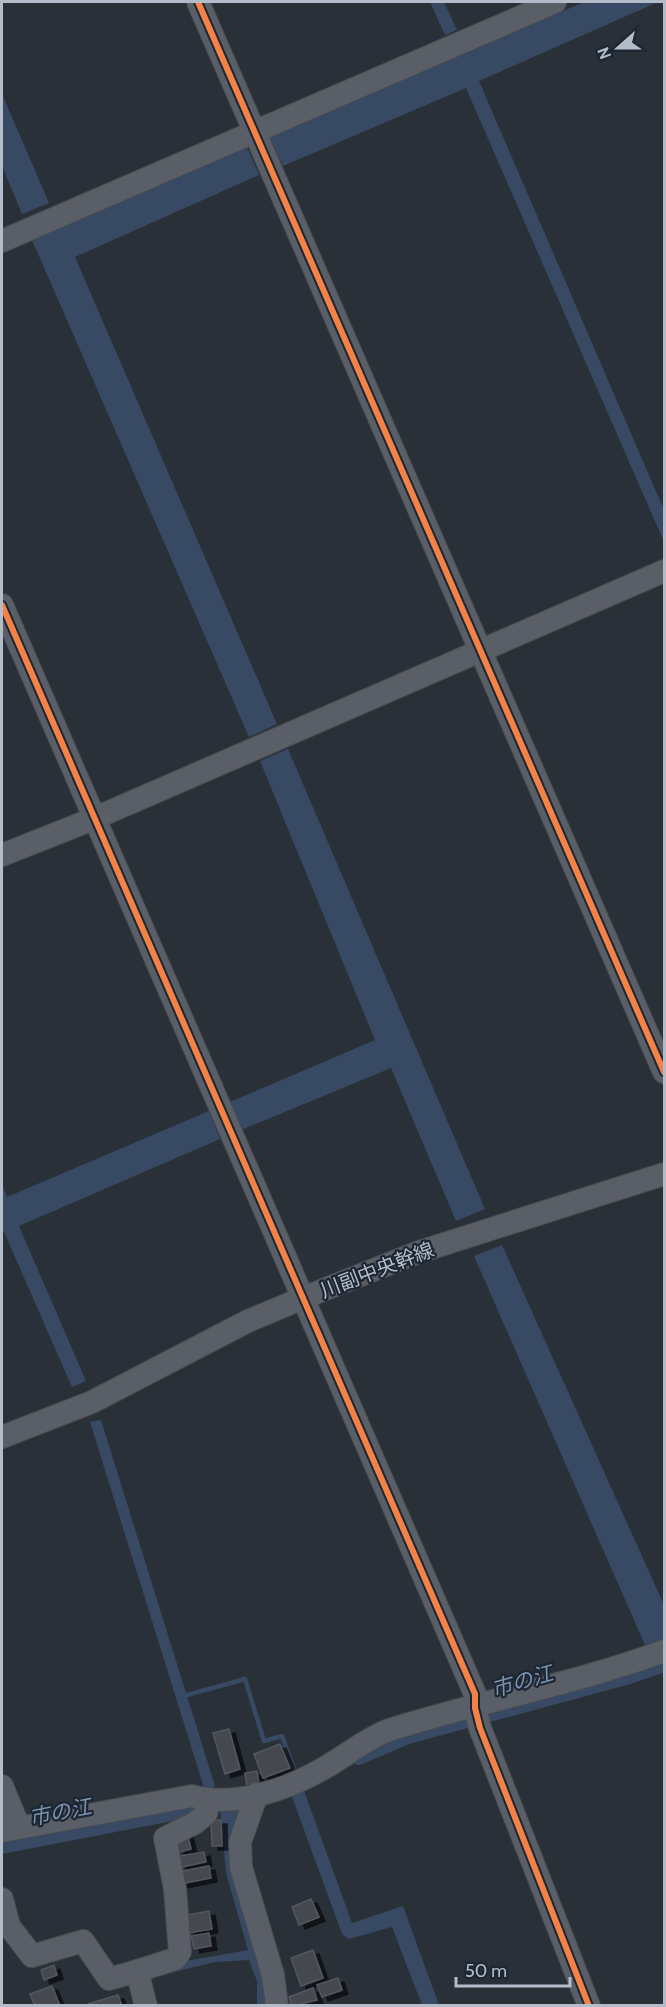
<svg xmlns="http://www.w3.org/2000/svg" width="666" height="2007" font-family="Cabin,'Noto Sans JP',sans-serif">
<style>
.water{fill:#384963}
.lines{fill:none;stroke-linecap:round;stroke-linejoin:round}
.stream{stroke:#384963;stroke-width:4.5}
.canal{stroke:#384963;stroke-width:16}
.building{fill:#444950;stroke:#52575f;stroke-width:1.5;filter:url(#shadow)}
.minor-casing{stroke:#484c53;stroke-width:24}
.minor{stroke:#5a5e66;stroke-width:22}
.cycleway-casing{stroke:#1d2633;stroke-width:10}
.cycleway{stroke:#f48246;stroke-width:6}
.labels{text-anchor:middle;dominant-baseline:central;stroke-width:4.5;stroke-linejoin:round;paint-order:stroke}
.street-label{font-size:20px;fill:#b4bcc9;stroke:#1d2633}
.water-label{font-size:21px;font-style:italic;fill:#7c92b1;stroke:#1d2633}
</style>
<defs>
<filter id="shadow"><feDropShadow dx="6" dy="4" stdDeviation="0" flood-color="#0009"/></filter>
</defs>
<rect width="100%" height="100%" fill="#2a3038"/>
<g class="water">
<polygon points="430,2 444,2 457,30 445,35"/>
<polygon points="584,2 658,2 479,81 664,510 664,542 466,88 283,166 270,138"/>
<polygon points="2,94 49,203 22,214 2,166"/>
<polygon points="247,147 259,175 75,257 277,724 249,737 32,240"/>
<polygon points="288,749 485,1209 456,1221 391,1068 241,1130 230,1102 375,1040 260,761"/>
<polygon points="209,1111 220,1139 19,1226 86,1381 72,1387 4,1232 2,1233 2,1185 7,1197"/>
<polygon points="502,1245 664,1605 664,1639 645,1645 474,1256"/>
<polygon points="101,1420 215,1786 205,1791 90,1422"/>
<polygon points="303,1788 352,1923 403,1906 439,2005 422,2005 392,1927 349,1939 342,1934 291,1794"/>
<polygon points="220,1809 239,1809 232,1841 269,2005 257,2005 257,1981 249,1960 215,1962 149,1978 169,1964 248,1950 226,1873"/>
</g>
<g class="lines">
<polyline class="stream" points="187,1695 245,1679 264,1741 282,1736 295,1772"/>
<g class="canal">
<polyline points="359,1757 408,1736 629,1676 664,1664"/>
<polyline points="2,1846 198,1808"/>
</g>
</g>
<g class="building">
<polygon points="229,1729 240,1769 225,1774 213,1733"/>
<polygon points="280,1744 290,1768 263,1778 254,1754"/>
<polygon points="257,1771 259,1785 247,1787 245,1773"/>
<polygon points="211,1820 221,1820 222,1846 212,1846"/>
<polygon points="187,1833 191,1849 179,1852 175,1836"/>
<polygon points="204,1852 206,1862 181,1867 179,1856"/>
<polygon points="209,1866 211,1878 180,1884 178,1872"/>
<polygon points="311,1899 319,1917 299,1925 292,1907"/>
<polygon points="209,1911 212,1929 189,1933 186,1915"/>
<polygon points="209,1933 211,1946 194,1949 191,1936"/>
<polygon points="313,1950 323,1978 301,1986 291,1958"/>
<polygon points="54,1965 57,1975 44,1980 41,1970"/>
<polygon points="338,1978 342,1990 322,1997 317,1985"/>
<polygon points="52,1986 60,2006 35,2006 30,1994"/>
<polygon points="313,1988 317,2000 292,2006 289,1997"/>
<polygon points="118,1995 122,2006 89,2006 88,2004"/>
</g>
<g class="lines">
<defs>
<g id="minor">
<polyline points="198,2 664,1072"/>
<polyline points="2,241 555,2"/>
<polyline points="2,605 475,1694 475,1708 480,1728 589,2006"/>
<polyline points="2,855 93,819 664,571"/>
<polyline points="2,1437 92,1402 248,1321 303,1298 419,1252 664,1174"/>
<polyline points="2,1786 19,1827"/>
<polyline points="257,1794 240,1842 241,1867 273,1975 277,2006"/>
<path d="M2 1831 192 1796C235 1808 289 1789 326 1767 347 1755 367 1738 389 1730 480 1701 575 1684 664 1651"/>
<polyline points="2,1899 9,1926 32,1956 83,1941 109,1979 137,1971 146,2006"/>
<polyline points="137,1971 175,1959 180,1952 175,1889 165,1838 195,1823 206,1814 209,1800"/>
</g>
</defs>
<use href="#minor" class="minor-casing"/>
<use href="#minor" class="minor"/>
<defs>
<g id="cycleway">
<polyline points="198,2 664,1072"/>
<polyline points="2,605 475,1694 475,1708 480,1728 589,2006"/>
</g>
</defs>
<use href="#cycleway" class="cycleway-casing"/>
<use href="#cycleway" class="cycleway"/>
</g>
<g class="labels">
<g class="street-label">
<text transform="translate(377 1270) rotate(-21)">川副中央幹線</text>
</g>
<g class="water-label">
<text transform="translate(522 1681) rotate(-16)">市の江</text>
<text transform="translate(60 1812) rotate(-11)">市の江</text>
</g>
</g>
<rect width="666" height="2007" fill="none" stroke="#b4bcc9" stroke-width="6"/>
<g transform="translate(618 48) rotate(249)" stroke="#1d2633" stroke-width="4.5" paint-order="stroke">
<path d="M0-4.5L10 22L0 15L-10 22Z" fill="#b4bcc9"/>
<text y="-9" font-size="16" font-weight="bold" text-anchor="middle" fill="#b4bcc9">N</text>
</g>
<path d="M456 1977v9h114v-9" fill="none" stroke="#b4bcc9" stroke-width="3"/>
<text x="465" y="1977" font-size="18" fill="#b4bcc9" stroke="#1d2633" stroke-width="4.5" paint-order="stroke">50 m</text>
</svg>
